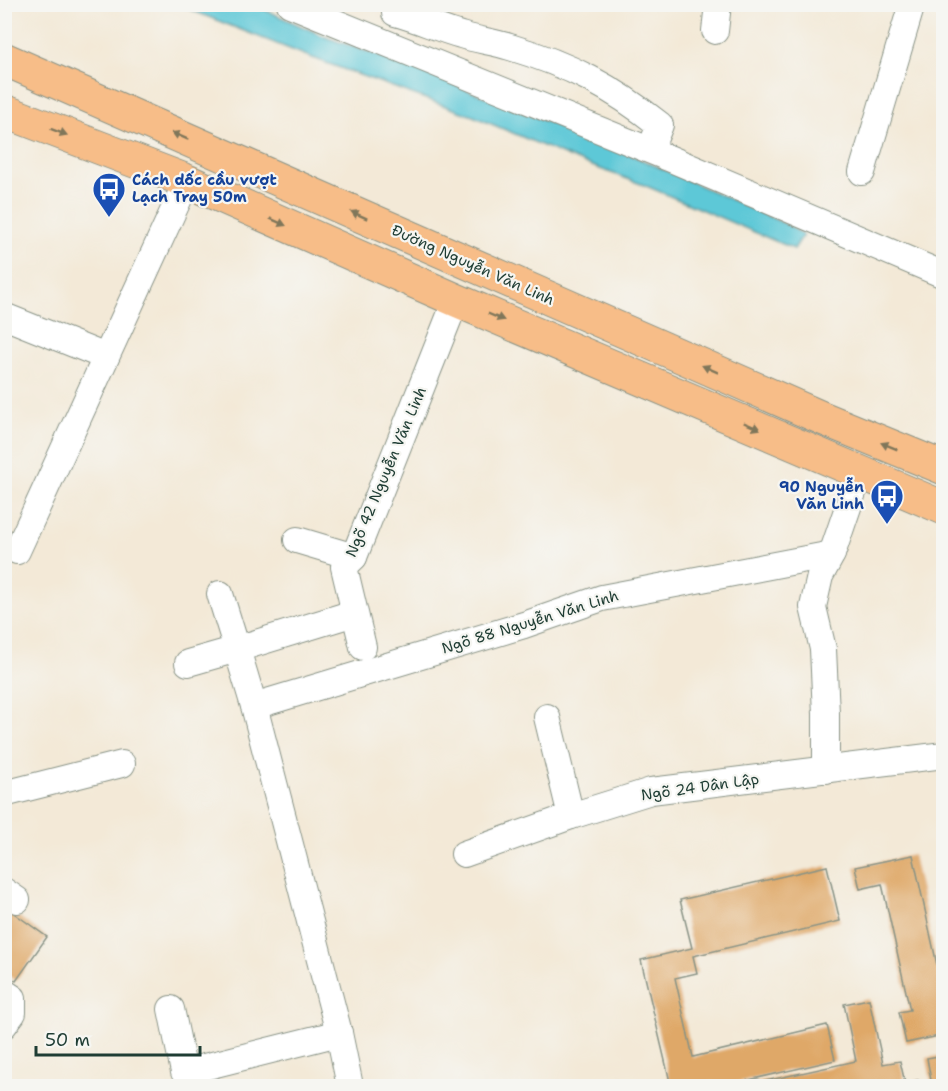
<svg xmlns="http://www.w3.org/2000/svg" width="948" height="1091" font-family="'Shantell Sans',sans-serif">
<style>
.water{fill:#5dc8d7;stroke:#3e8286;stroke-width:1.5}
.building{fill:#dfa867}
.lines{fill:none;stroke-linecap:round;stroke-linejoin:round}
.minor-casing{stroke:#899386;stroke-width:28}
.highway-casing{stroke:#899386;stroke-width:35}
.minor{stroke:#fff;stroke-width:26}
.highway{stroke:#f7bd88;stroke-width:33}
.oneway{fill:#80775a}
.labels{text-anchor:middle;dominant-baseline:central;stroke-width:4.5;stroke-linejoin:round;paint-order:stroke}
.transit-label{font-size:15px;font-weight:bold;fill:#164399;stroke:#f6f6f2;text-anchor:start}
.street-label{font-size:15px;fill:#1f3d34;stroke:#f6f6f2}
</style>
<rect width="100%" height="100%" fill="#f6f6f2"/>
<filter id="ink" filterUnits="userSpaceOnUse"><feTurbulence type="fractalNoise" baseFrequency=".0167" numOctaves="2"/><feDisplacementMap in="SourceGraphic" scale="12" xChannelSelector="R" yChannelSelector="G"/><feConvolveMatrix kernelMatrix="1 2 1 2 8 2 1 2 1" color-interpolation-filters="sRGB"/></filter>
<filter id="wash" filterUnits="userSpaceOnUse"><feTurbulence type="fractalNoise" baseFrequency=".008" numOctaves="4" result="noise"/><feDisplacementMap in="SourceGraphic" scale="24" xChannelSelector="R" yChannelSelector="G"/><feGaussianBlur stdDeviation="1.35" result="paint"/><feColorMatrix in="noise" values="0 0 0 0 0 0 0 0 0 0 0 0 0 0 0 0 0 1.4 0 .05"/><feComposite in="paint" operator="in"/></filter>
<g filter="url(#wash)">
<rect width="100%" height="100%" fill="#f3e9d7"/>
<polygon class="water" points="178,5 254,5 328,38 397,62 629,154 790,226 803,235 794,249 644,185 576,160 473,116 310,57"/>
<g id="blocks">
<g class="building">
<polygon points="913,855 944,997 944,1035 906,1043 899,1012 910,1010 882,884 860,889 855,867"/>
<polygon points="827,866 840,921 693,956 697,973 675,978 693,1057 827,1025 835,1060 723,1086 713,1086 712,1082 700,1085 700,1086 671,1086 641,960 692,948 680,900"/>
<polygon points="4,906 47,937 16,981 4,973"/>
<polygon points="869,999 883,1064 900,1061 905,1083 918,1080 920,1086 743,1086 856,1061 844,1004"/>
<polygon points="944,1055 944,1086 932,1086 927,1058"/>
</g>
</g>
</g>
<g filter="url(#ink)">
<use href="#blocks" fill-opacity="0" stroke="#899386" stroke-width="1.5"/>
<g class="lines">
<defs>
<g id="minor">
<polyline points="290,4 671,159 944,275"/>
<path d="M395 13C418 19 439 29 461 35 477 40 494 42 510 47 570 65 612 87 660 125L650 150"/>
<polyline points="715,31 718,4"/>
<polyline points="862,172 912,4"/>
<polyline points="4,316 106,357"/>
<polyline points="297,540 354,557"/>
<polyline points="17,551 187,181"/>
<polyline points="363,647 344,567 354,557 456,300"/>
<polyline points="188,663 237,649 220,594"/>
<polyline points="254,706 524,625 602,598 832,554"/>
<polyline points="547,717 571,816"/>
<polyline points="826,770 826,714 823,649 813,607 820,576 832,554 860,472"/>
<polyline points="4,794 122,764"/>
<polyline points="464,854 571,816 651,791 944,755"/>
<polyline points="4,891 17,900"/>
<polyline points="4,992 13,998 13,1013 4,1025"/>
<polyline points="171,1009 184,1072 339,1033"/>
<polyline points="350,1086 339,1033 254,706 237,649 354,613"/>
</g>
<g id="highway">
<polyline points="4,59 822,418 944,468"/>
<polyline points="4,111 187,181 456,300 944,508"/>
</g>
</defs>
<use href="#minor" class="minor-casing"/>
<use href="#highway" class="highway-casing"/>
<use href="#minor" class="minor"/>
<use href="#highway" class="highway"/>
</g>
<defs><path id="oneway-solid" d="M-6-.8H1V-3.2L6.5 0L1 3.2V.8H-6Z" transform="scale(1.5)"/></defs>
<g class="oneway">
<use href="#oneway-solid" transform="translate(59 132) rotate(21)"/>
<use href="#oneway-solid" transform="translate(180 136) rotate(-156)"/>
<use href="#oneway-solid" transform="translate(359 215) rotate(-156)"/>
<use href="#oneway-solid" transform="translate(278 222) rotate(24)"/>
<use href="#oneway-solid" transform="translate(496 317) rotate(23)"/>
<use href="#oneway-solid" transform="translate(710 369) rotate(-156)"/>
<use href="#oneway-solid" transform="translate(752 426) rotate(23)"/>
<use href="#oneway-solid" transform="translate(889 446) rotate(-158)"/>
</g>
</g>
<defs>
<symbol id="bus-pin" viewBox="-11 -11 22 30"><path d="M0 17L-7.5 6A9.5 9.5 0 1 1 7.5 6Z" fill="#1a4fb4" stroke="#f6f6f2"/><path d="M-5-6H5V4H4V6H2V4H-2V6H-4V4H-5ZM-3.5-4V0h7V-4ZM-3.5 1.2v1.5H-2V1.2ZM2 1.2v1.5H3.5V1.2Z" fill="#fff"/></symbol>
</defs>
<g fill-rule="evenodd">
<use href="#bus-pin" x="90" y="170" width="38" height="52"/>
<use href="#bus-pin" x="868" y="477" width="38" height="52"/>
</g>
<g class="labels">
<g class="transit-label">
<text x="132" y="180">Cách dốc cầu vượt<tspan x="132" dy="17">Lạch Tray 50m</tspan></text>
<text x="864" y="487" text-anchor="end">90 Nguyễn<tspan x="864" dy="17">Văn Linh</tspan></text>
</g>
<g class="street-label">
<text transform="translate(473 265) rotate(24)">Đường Nguyễn Văn Linh</text>
<text transform="translate(386 472) rotate(-67)">Ngõ 42 Nguyễn Văn Linh</text>
<text transform="translate(530 622) rotate(-17)">Ngõ 88 Nguyễn Văn Linh</text>
<text transform="translate(700 787) rotate(-8)">Ngõ 24 Dân Lập</text>
</g>
</g>
<rect width="948" height="1091" fill="none" stroke="#f6f6f2" stroke-width="24"/>
<path d="M36 1046v9h164v-9" fill="none" stroke="#1f3d34" stroke-width="3"/>
<text x="45" y="1046" font-size="18" fill="#1f3d34" stroke="#f6f6f2" stroke-width="4.5" paint-order="stroke">50 m</text>
</svg>
